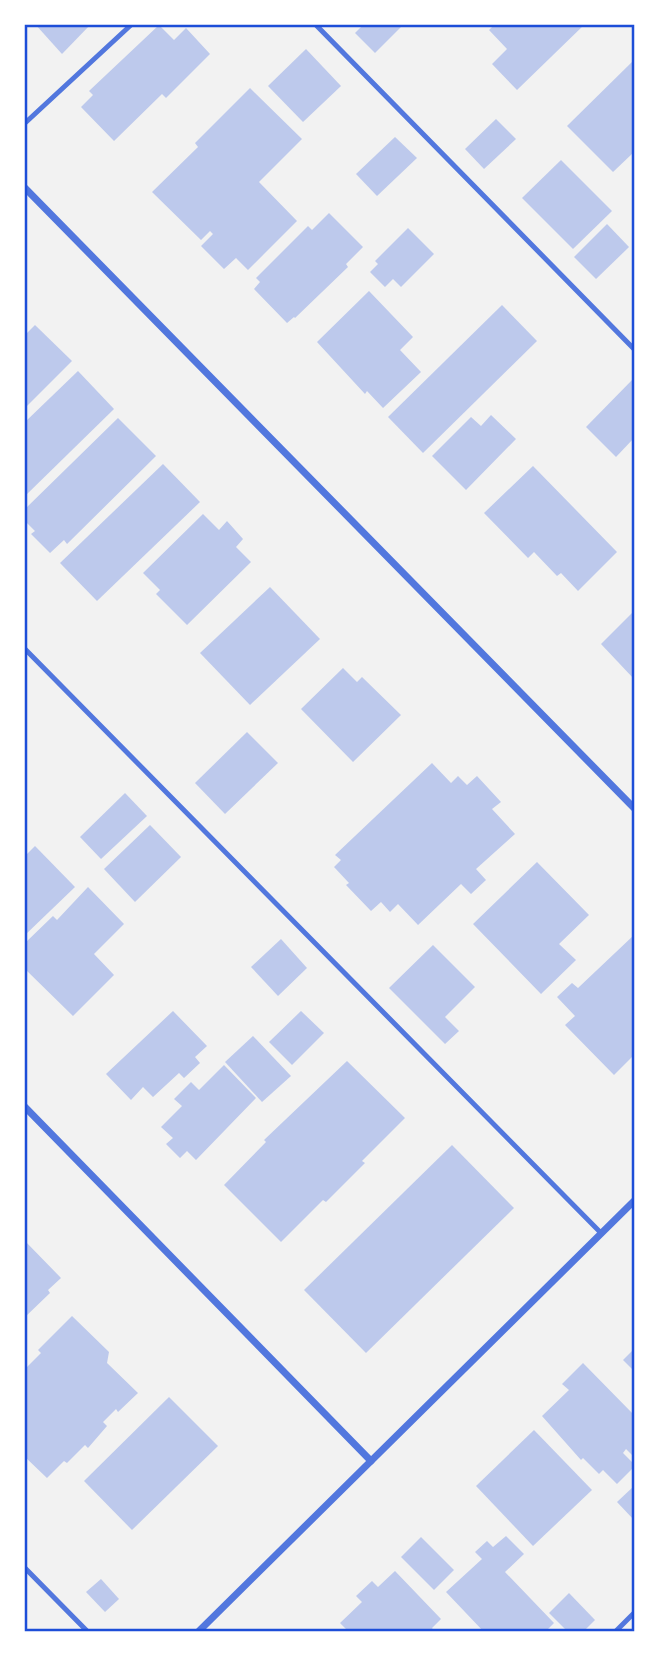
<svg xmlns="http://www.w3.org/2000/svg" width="659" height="1656" font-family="Spectral,serif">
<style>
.building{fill:#bdc9ec}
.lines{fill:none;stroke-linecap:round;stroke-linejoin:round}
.service{stroke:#5277de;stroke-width:5}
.minor{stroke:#5277de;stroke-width:7}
.neatline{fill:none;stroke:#1d4ed8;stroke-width:2.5}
</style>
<rect width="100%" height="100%" fill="#f2f2f2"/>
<g class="building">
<polygon points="35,24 91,24 62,54"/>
<polygon points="364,24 404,24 375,53 355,33"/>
<polygon points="495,24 585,24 517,90 492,64 507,49 489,30"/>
<polygon points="159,25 174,40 186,28 210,54 166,98 162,94 114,141 81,107 93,95 89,91"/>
<polygon points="306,49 341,86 303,122 268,86"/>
<polygon points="634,60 634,152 613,172 567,126"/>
<polygon points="250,88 302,139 259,182 297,221 248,270 236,258 224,269 201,246 213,234 210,231 201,240 152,192 198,147 195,143"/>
<polygon points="496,119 516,139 484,169 465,149"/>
<polygon points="395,137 417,158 377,196 356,174"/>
<polygon points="561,160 612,211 573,249 522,198"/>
<polygon points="329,213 363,247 346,264 348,267 295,318 294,317 287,323 254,289 260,282 256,278 308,226 312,230"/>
<polygon points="607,224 629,247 596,279 574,257"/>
<polygon points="408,228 434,254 401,287 393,279 385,287 370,272 378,264 375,261"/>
<polygon points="369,291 413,337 400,350 421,372 383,408 367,391 365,394 317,342"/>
<polygon points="502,305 537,341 423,453 388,417"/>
<polygon points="35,325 72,361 24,409 24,336"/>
<polygon points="78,371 114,409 24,497 24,423"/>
<polygon points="634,378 634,438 616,457 586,427"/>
<polygon points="491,415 516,439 466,490 432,456 471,417 481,426"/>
<polygon points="118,418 156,456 67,544 64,540 50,553 31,534 35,531 24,520 24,510"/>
<polygon points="163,464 200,502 97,601 60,563"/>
<polygon points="533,466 617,552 578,591 561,573 557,576 534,552 528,558 484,513"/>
<polygon points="203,514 219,530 227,521 243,539 236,547 251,562 187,625 156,594 160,590 143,573"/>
<polygon points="270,587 320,639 250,705 200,653"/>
<polygon points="634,611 634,679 601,644"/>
<polygon points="343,668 357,682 362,677 401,715 353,762 301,709"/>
<polygon points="247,732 278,763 225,814 195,783"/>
<polygon points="432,763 451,783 458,776 467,785 477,776 501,802 492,809 515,834 476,869 486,880 471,894 461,884 418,925 398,904 390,912 381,902 371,911 346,885 349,883 334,867 341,860 335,855"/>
<polygon points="125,793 147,816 101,859 80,837"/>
<polygon points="150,825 181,857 135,902 104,869"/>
<polygon points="35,846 75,887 24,936 24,857"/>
<polygon points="537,862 589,915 559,944 576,960 541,994 473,924"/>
<polygon points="88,887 124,924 94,954 114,975 73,1016 24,968 24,944 53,916 57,920"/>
<polygon points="634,935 634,1038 632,1041 634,1044 634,1055 614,1075 565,1025 575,1016 557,997 572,983 578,988"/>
<polygon points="281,939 307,968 278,996 251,967"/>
<polygon points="433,945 475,987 445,1017 459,1031 445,1044 389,988"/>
<polygon points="173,1011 207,1046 195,1057 200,1063 184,1078 179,1073 153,1097 143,1087 131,1100 106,1074"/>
<polygon points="301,1011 324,1033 292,1065 269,1042"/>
<polygon points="253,1036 291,1076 262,1102 225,1062"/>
<polygon points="347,1061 405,1118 362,1161 365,1163 326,1202 323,1200 281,1242 224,1185 266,1142 264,1140"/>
<polygon points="224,1065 256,1098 196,1160 187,1151 180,1158 166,1144 173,1138 161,1127 182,1106 174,1099 191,1082 199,1090"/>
<polygon points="452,1145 514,1208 366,1353 304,1290"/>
<polygon points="24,1240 61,1278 48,1290 50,1293 24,1318"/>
<polygon points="72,1316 109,1352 107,1363 138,1393 118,1412 116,1409 103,1422 107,1426 88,1448 85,1445 67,1463 64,1461 47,1478 24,1456 24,1370 41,1353 38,1350"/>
<polygon points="634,1349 634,1371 623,1360"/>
<polygon points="583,1363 634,1415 634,1457 626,1449 623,1453 634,1464 634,1467 617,1484 603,1470 599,1474 583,1458 581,1460 542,1416 569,1390 562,1384"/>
<polygon points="169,1397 218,1446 132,1530 84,1481"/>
<polygon points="534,1430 592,1490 533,1546 476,1486"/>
<polygon points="634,1486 634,1520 617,1502"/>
<polygon points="506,1536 524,1554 505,1572 554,1623 545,1632 484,1632 446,1592 482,1559 475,1552 487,1541 493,1547"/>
<polygon points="421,1537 454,1570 434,1590 401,1557"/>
<polygon points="395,1571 441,1619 432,1628 435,1632 349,1632 340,1623 362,1602 356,1596 372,1581 378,1587"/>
<polygon points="101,1579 119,1599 105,1612 86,1592"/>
<polygon points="569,1593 595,1620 583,1632 568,1632 549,1613"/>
</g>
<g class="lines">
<g class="service">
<polyline points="315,24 634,349"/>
<polyline points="24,124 132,24"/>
<polyline points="24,648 601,1233"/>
<polyline points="24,1567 88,1632"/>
<polyline points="615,1632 634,1613"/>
</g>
<g class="minor">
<polyline points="24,187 634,808"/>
<polyline points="24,1106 371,1461"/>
<polyline points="198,1632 634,1201"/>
</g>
</g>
<rect width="659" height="1656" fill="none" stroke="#ffffff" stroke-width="52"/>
<rect x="26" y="26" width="607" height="1604" class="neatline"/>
</svg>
